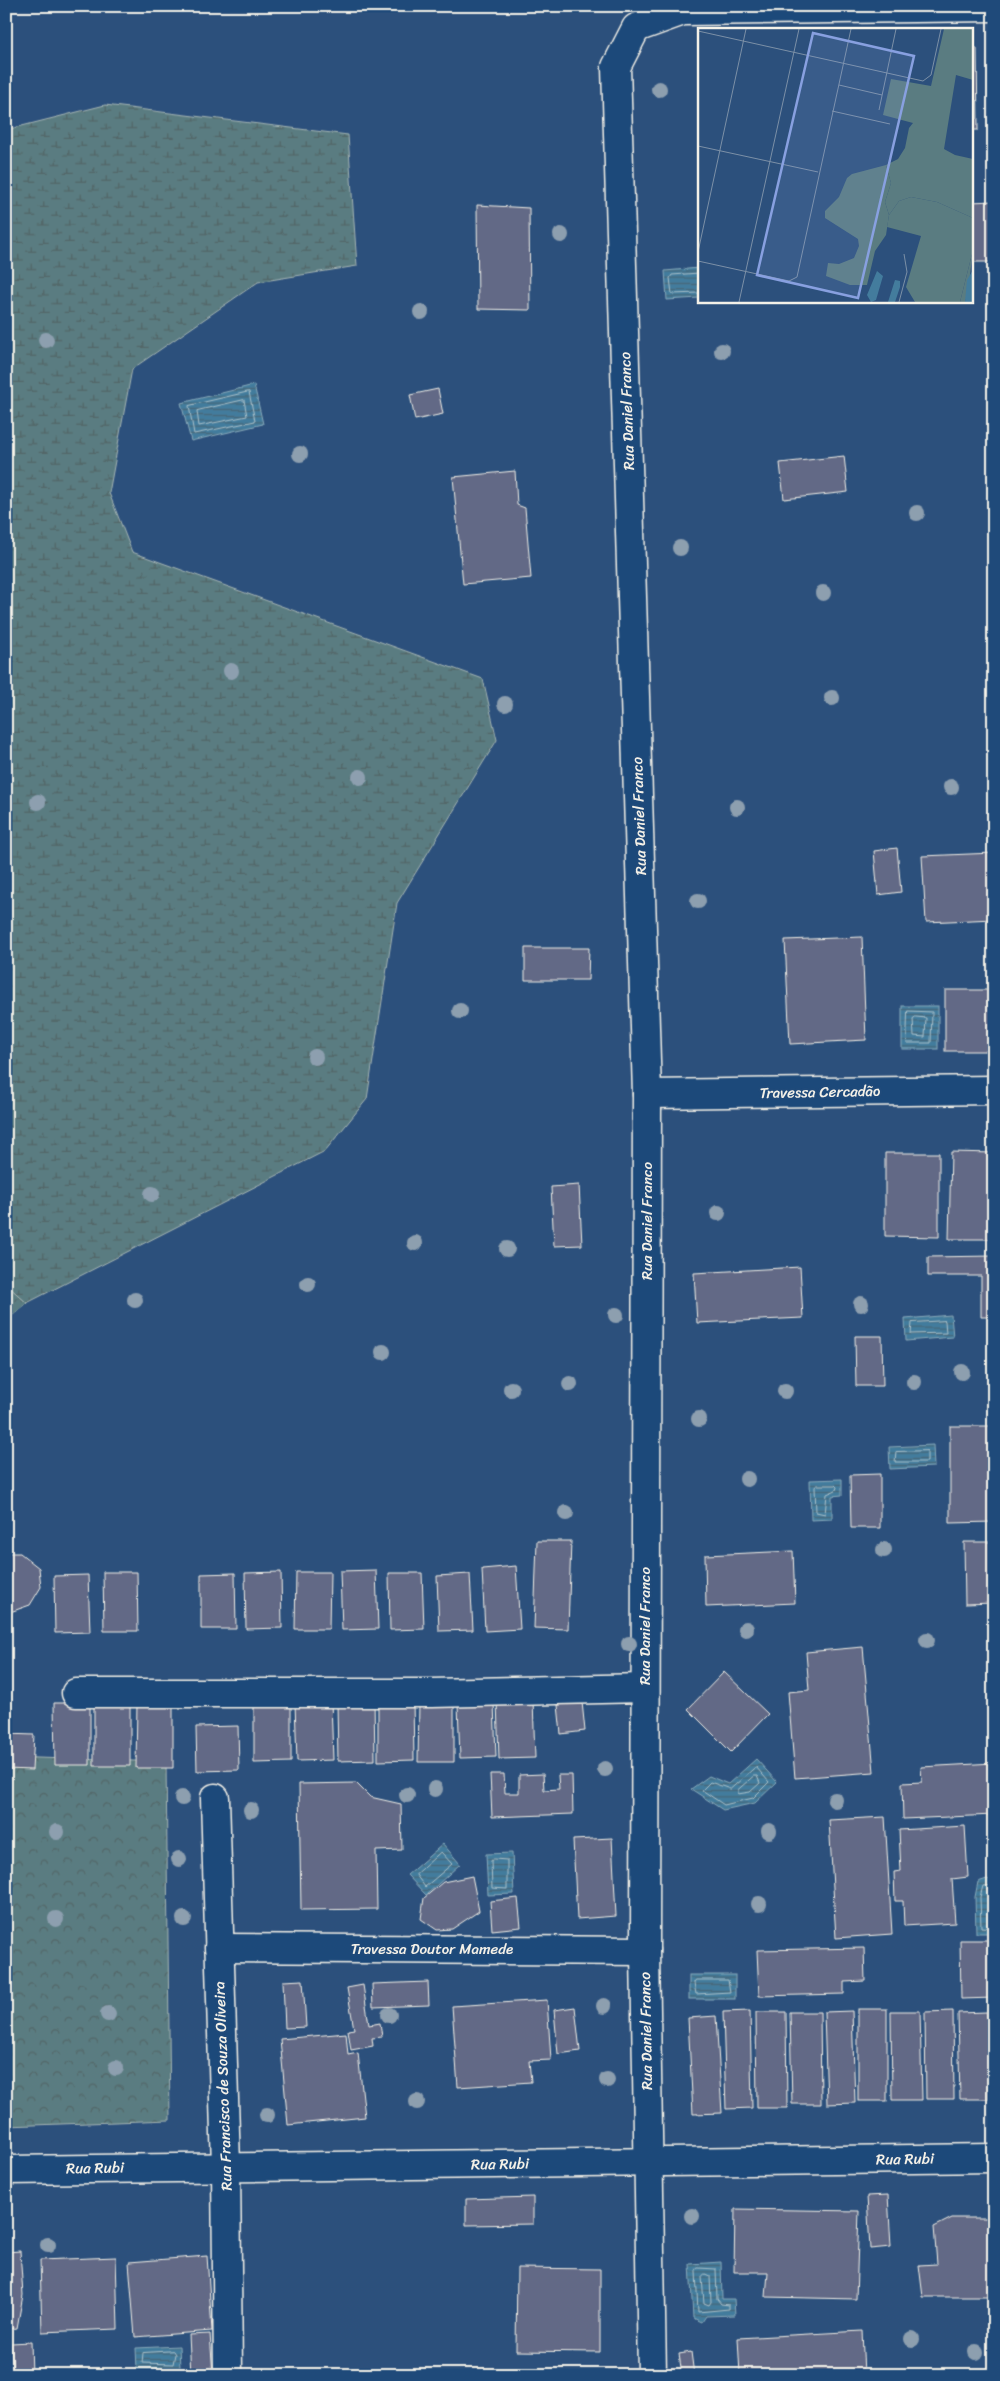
<svg xmlns="http://www.w3.org/2000/svg" width="1000" height="2381" font-family="Sriracha,sans-serif">
<style>
.forest{fill:url(#forest-crowns);stroke:#a7b6b4}
.wetland{fill:url(#wetland-marsh);stroke:#a7b6b4}
.water{fill:url(#water-rules);stroke:#8aabbb}
.lines{fill:none;stroke-linecap:round;stroke-linejoin:round}
.shore{stroke:#adc2ca;stroke-width:1}
.building{fill:#626986;stroke:#f4f1e8}
.minor-casing{stroke:#f4f1e8;stroke-width:31}
.minor{stroke:#1f4a7a;stroke-width:28}
.tree{fill:#8d9faf}
.labels{text-anchor:middle;dominant-baseline:central;stroke-width:4.5;stroke-linejoin:round;paint-order:stroke}
.street-label{font-size:15px;fill:#f4f1e8;stroke:#1f4a7a}
.inset-road{fill:none;stroke:#7c90a7;stroke-width:1}
.view{fill:#88a0e0;fill-opacity:0.15;stroke:#88a0e0;stroke-width:2.5}
.inset-edge{fill:none;stroke:#f4f1e8;stroke-width:2.5}
</style>
<defs>
<pattern id="forest-crowns" width="20" height="18" patternUnits="userSpaceOnUse" patternTransform="scale(1.25)"><rect width="20" height="18" fill="#5a7c81"/><path d="M2 6a3 3 0 1 1 6 0M12 15a3 3 0 1 1 6 0" fill="none" stroke="#526566"/></pattern>
<pattern id="wetland-marsh" width="20" height="14" patternUnits="userSpaceOnUse" patternTransform="scale(1.25)"><rect width="20" height="14" fill="#5a7c81"/><path d="M1 5h8M5 5V1M11 12h8M15 12V8" fill="none" stroke="#526566"/></pattern>
<pattern id="water-rules" width="6" height="5" patternUnits="userSpaceOnUse" patternTransform="scale(1.25)"><rect width="6" height="5" fill="#437c9d"/><path d="M0 2.5h6" fill="none" stroke="#466576"/></pattern>
</defs>
<rect width="100%" height="100%" fill="#2c507c"/>
<filter id="ink" filterUnits="userSpaceOnUse"><feTurbulence type="fractalNoise" baseFrequency=".02" numOctaves="2"/><feDisplacementMap in="SourceGraphic" scale="10" xChannelSelector="R" yChannelSelector="G"/><feConvolveMatrix kernelMatrix="1 2 1 2 8 2 1 2 1" color-interpolation-filters="sRGB"/></filter>
<g filter="url(#ink)">
<g class="forest">
<polygon points="6,1284 27,1303 6,1321"/>
<polygon points="6,1757 166,1762 170,2120 6,2126"/>
</g>
<polygon class="wetland" points="105,105 348,135 357,266 258,282 132,369 109,493 132,552 483,679 497,740 397,903 367,1099 325,1151 27,1303 6,1284 6,130"/>
<g class="water">
<polygon points="699,268 699,298 667,300 665,271"/>
<polygon points="254,385 263,424 191,441 181,403"/>
<rect x="902" y="1006" width="36" height="43"/>
<polygon points="951,1315 953,1337 906,1341 905,1319"/>
<polygon points="933,1445 934,1467 890,1469 889,1447"/>
<polygon points="842,1479 842,1495 832,1496 832,1519 811,1520 810,1480"/>
<rect x="6" y="1699" width="5" height="20"/>
<polygon points="756,1759 777,1782 755,1803 723,1810 691,1789 709,1776 728,1784"/>
<polygon points="443,1844 460,1864 426,1895 407,1875"/>
<polygon points="512,1853 514,1894 488,1895 486,1854"/>
<polygon points="987,1879 994,1881 994,1933 976,1933 975,1897 978,1882"/>
<rect x="689" y="1975" width="46" height="24"/>
<polygon points="721,2262 722,2299 734,2299 735,2315 706,2316 702,2322 693,2318 690,2264"/>
<polygon points="179,2346 180,2368 137,2370 136,2348"/>
</g>
<g class="lines">
<g class="shore">
<polyline points="699,273 672,275 670,278 672,294 699,293"/>
<polygon points="249,392 255,421 194,434 189,406"/>
<polygon points="244,400 247,416 199,426 197,411"/>
<polygon points="908,1011 932,1012 931,1043 907,1043"/>
<polygon points="916,1017 926,1018 925,1037 914,1036 913,1019"/>
<polygon points="945,1321 946,1333 911,1334 912,1323"/>
<polygon points="927,1451 927,1462 895,1462 896,1452"/>
<polygon points="818,1485 835,1485 837,1487 836,1490 827,1494 825,1514 816,1512 815,1487"/>
<polygon points="756,1767 769,1782 753,1798 724,1805 702,1790 710,1782 730,1789"/>
<polygon points="754,1776 757,1776 760,1783 750,1792 738,1794 738,1790"/>
<polygon points="441,1852 452,1864 425,1887 416,1875"/>
<polygon points="494,1859 507,1860 507,1889 492,1888 491,1861"/>
<polyline points="994,1885 983,1886 980,1897 981,1927 994,1928"/>
<polygon points="696,1980 728,1980 730,1992 696,1994 694,1983"/>
<polygon points="698,2268 716,2269 717,2299 721,2304 729,2305 729,2309 698,2312 696,2271"/>
<polygon points="705,2274 710,2276 711,2302 709,2305 704,2303 702,2277"/>
<polygon points="173,2351 175,2354 173,2364 142,2363 143,2353"/>
</g>
</g>
<g class="building">
<polygon points="971,48 977,48 978,130 971,130"/>
<polygon points="994,201 994,262 971,262 971,202"/>
<polygon points="477,205 529,208 530,310 478,309"/>
<polygon points="438,389 443,414 415,420 410,395"/>
<polygon points="844,456 848,492 784,499 780,463"/>
<polygon points="515,471 517,505 525,508 531,578 463,584 453,477"/>
<polygon points="897,848 901,892 878,895 874,851"/>
<polygon points="994,853 994,919 926,922 922,856"/>
<polygon points="862,937 866,1040 790,1044 785,940"/>
<polygon points="525,948 589,948 588,980 525,980"/>
<rect x="945" y="990" width="49" height="61"/>
<polygon points="951,1152 994,1153 994,1239 949,1239"/>
<polygon points="885,1153 939,1153 939,1237 885,1236"/>
<polygon points="579,1185 582,1245 554,1246 551,1187"/>
<polygon points="994,1256 994,1317 981,1317 981,1276 928,1276 928,1257"/>
<polygon points="800,1267 803,1318 697,1323 694,1273"/>
<polygon points="855,1336 882,1336 883,1386 856,1386"/>
<polygon points="950,1426 994,1426 994,1522 950,1523"/>
<polygon points="880,1474 880,1528 851,1528 850,1475"/>
<polygon points="537,1541 571,1541 568,1629 534,1628"/>
<polygon points="964,1542 994,1542 994,1603 965,1604"/>
<polygon points="793,1551 795,1603 706,1607 705,1555"/>
<polygon points="6,1553 20,1553 39,1568 41,1587 30,1605 13,1611 6,1611"/>
<polygon points="516,1566 520,1629 485,1631 482,1569"/>
<polygon points="376,1570 378,1629 342,1630 340,1571"/>
<polygon points="103,1572 137,1572 138,1631 104,1631"/>
<polygon points="281,1572 282,1628 246,1629 245,1573"/>
<polygon points="296,1572 330,1572 329,1629 295,1629"/>
<polygon points="235,1573 236,1629 201,1629 201,1574"/>
<polygon points="389,1573 422,1573 424,1629 390,1630"/>
<polygon points="470,1574 473,1630 439,1631 437,1576"/>
<polygon points="88,1575 90,1632 55,1633 54,1576"/>
<polygon points="863,1647 874,1772 795,1778 788,1692 809,1690 806,1652"/>
<polygon points="724,1672 768,1714 731,1752 688,1709"/>
<polygon points="533,1700 535,1758 499,1759 497,1701"/>
<polygon points="331,1701 333,1760 297,1761 295,1703"/>
<polygon points="291,1702 291,1762 254,1763 254,1703"/>
<polygon points="337,1702 374,1702 375,1760 338,1761"/>
<polygon points="413,1702 414,1760 378,1761 378,1703"/>
<polygon points="582,1702 585,1731 561,1734 558,1705"/>
<polygon points="54,1703 90,1703 90,1765 55,1765"/>
<polygon points="94,1703 130,1704 130,1766 94,1766"/>
<polygon points="137,1703 173,1703 173,1768 136,1768"/>
<polygon points="419,1703 454,1704 454,1762 418,1762"/>
<polygon points="494,1703 496,1757 460,1758 458,1704"/>
<polygon points="238,1726 239,1770 197,1771 196,1727"/>
<polygon points="6,1734 34,1735 32,1770 6,1769"/>
<polygon points="994,1763 994,1815 903,1819 902,1783 922,1782 921,1767"/>
<polygon points="490,1774 504,1774 505,1793 519,1793 519,1775 543,1774 544,1790 559,1789 558,1775 572,1775 573,1814 492,1817"/>
<polygon points="356,1783 370,1797 401,1804 402,1850 376,1851 377,1909 301,1910 299,1784"/>
<polygon points="885,1817 892,1934 836,1938 829,1820"/>
<polygon points="965,1826 968,1877 952,1879 955,1923 904,1926 903,1901 895,1901 894,1872 901,1871 899,1830"/>
<polygon points="612,1838 616,1916 577,1919 573,1840"/>
<polygon points="472,1876 479,1911 452,1929 437,1930 421,1919 424,1898 443,1882"/>
<polygon points="518,1898 521,1927 492,1930 490,1901"/>
<polygon points="960,1940 994,1940 994,1998 961,1999"/>
<polygon points="864,1948 865,1981 844,1982 844,1994 759,1996 757,1950"/>
<polygon points="303,1980 306,2027 285,2028 283,1981"/>
<polygon points="428,1982 429,2005 373,2007 372,1984"/>
<polygon points="363,1985 369,2025 380,2023 382,2037 372,2038 373,2046 351,2050 348,2030 354,2029 347,1988"/>
<polygon points="547,2000 551,2060 529,2061 531,2082 458,2087 452,2006"/>
<polygon points="575,2007 580,2051 558,2054 554,2010"/>
<rect x="858" y="2009" width="29" height="92"/>
<polygon points="750,2011 752,2108 726,2109 723,2012"/>
<polygon points="852,2011 855,2103 827,2104 824,2012"/>
<polygon points="891,2011 920,2011 922,2100 892,2100"/>
<polygon points="953,2011 954,2099 926,2099 925,2012"/>
<polygon points="991,2011 994,2011 994,2102 993,2102"/>
<polygon points="756,2012 786,2012 787,2108 757,2108"/>
<polygon points="790,2012 820,2012 821,2104 792,2104"/>
<polygon points="987,2012 989,2099 960,2099 958,2013"/>
<polygon points="716,2016 722,2113 693,2114 688,2018"/>
<polygon points="346,2033 348,2055 358,2053 365,2117 288,2125 280,2039"/>
<polygon points="888,2195 891,2247 870,2249 867,2196"/>
<polygon points="533,2197 533,2224 466,2225 466,2199"/>
<polygon points="735,2209 859,2211 856,2299 766,2297 768,2272 734,2272"/>
<polygon points="952,2218 994,2218 994,2297 923,2297 919,2265 937,2264 934,2227"/>
<polygon points="20,2251 23,2295 17,2328 6,2329 6,2252"/>
<polygon points="207,2256 212,2331 135,2337 129,2262"/>
<polygon points="116,2257 118,2329 42,2332 40,2260"/>
<polygon points="517,2268 600,2269 600,2352 516,2351"/>
<polygon points="862,2331 864,2375 740,2375 738,2338"/>
<polygon points="210,2334 213,2375 191,2375 189,2335"/>
<polygon points="31,2342 32,2375 13,2375 11,2343"/>
<polygon points="691,2352 694,2375 682,2375 679,2354"/>
<polygon points="430,2373 430,2375 397,2375"/>
</g>
<g class="lines">
<defs>
<g id="minor">
<polyline points="647,1094 994,1090"/>
<polyline points="76,1693 432,1693 645,1688"/>
<polyline points="215,1798 226,2166 228,2375"/>
<polyline points="219,1948 645,1951"/>
<polyline points="6,2170 994,2158"/>
<polyline points="652,2375 645,1951 647,1094 616,67 636,28 683,11 994,7"/>
</g>
</defs>
<use href="#minor" class="minor-casing"/>
<use href="#minor" class="minor"/>
</g>
<g class="tree">
<circle cx="659" cy="89" r="8"/>
<circle cx="561" cy="235" r="8"/>
<circle cx="421" cy="312" r="8"/>
<circle cx="46" cy="340" r="8"/>
<circle cx="722" cy="351" r="8"/>
<circle cx="300" cy="454" r="8"/>
<circle cx="917" cy="513" r="8"/>
<circle cx="680" cy="548" r="8"/>
<circle cx="823" cy="593" r="8"/>
<circle cx="231" cy="671" r="8"/>
<circle cx="832" cy="698" r="8"/>
<circle cx="505" cy="704" r="8"/>
<circle cx="360" cy="777" r="8"/>
<circle cx="951" cy="787" r="8"/>
<circle cx="38" cy="802" r="8"/>
<circle cx="737" cy="807" r="8"/>
<circle cx="698" cy="901" r="8"/>
<circle cx="460" cy="1011" r="8"/>
<circle cx="315" cy="1057" r="8"/>
<circle cx="152" cy="1194" r="8"/>
<circle cx="718" cy="1213" r="8"/>
<circle cx="415" cy="1243" r="8"/>
<circle cx="507" cy="1249" r="8"/>
<circle cx="308" cy="1284" r="8"/>
<circle cx="135" cy="1300" r="8"/>
<circle cx="861" cy="1304" r="8"/>
<circle cx="616" cy="1315" r="8"/>
<circle cx="383" cy="1352" r="8"/>
<circle cx="962" cy="1372" r="8"/>
<circle cx="914" cy="1382" r="8"/>
<circle cx="570" cy="1384" r="8"/>
<circle cx="511" cy="1389" r="8"/>
<circle cx="785" cy="1391" r="8"/>
<circle cx="699" cy="1419" r="8"/>
<circle cx="747" cy="1479" r="8"/>
<circle cx="566" cy="1513" r="8"/>
<circle cx="884" cy="1550" r="8"/>
<circle cx="746" cy="1629" r="8"/>
<circle cx="927" cy="1640" r="8"/>
<circle cx="629" cy="1644" r="8"/>
<circle cx="605" cy="1769" r="8"/>
<circle cx="435" cy="1789" r="8"/>
<circle cx="407" cy="1795" r="8"/>
<circle cx="182" cy="1798" r="8"/>
<circle cx="835" cy="1800" r="8"/>
<circle cx="251" cy="1810" r="8"/>
<circle cx="769" cy="1831" r="8"/>
<circle cx="57" cy="1832" r="8"/>
<circle cx="179" cy="1859" r="8"/>
<circle cx="759" cy="1904" r="8"/>
<circle cx="56" cy="1919" r="8"/>
<circle cx="184" cy="1919" r="8"/>
<circle cx="604" cy="2006" r="8"/>
<circle cx="108" cy="2014" r="8"/>
<circle cx="389" cy="2015" r="8"/>
<circle cx="116" cy="2068" r="8"/>
<circle cx="607" cy="2080" r="8"/>
<circle cx="417" cy="2102" r="8"/>
<circle cx="267" cy="2115" r="8"/>
<circle cx="692" cy="2216" r="8"/>
<circle cx="48" cy="2245" r="8"/>
<circle cx="912" cy="2339" r="8"/>
<circle cx="976" cy="2352" r="8"/>
</g>
</g>
<g class="labels">
<g class="street-label">
<text transform="translate(627 411) rotate(-92)">Rua Daniel Franco</text>
<text transform="translate(639 816) rotate(-92)">Rua Daniel Franco</text>
<text transform="translate(820 1092) rotate(-1)">Travessa Cercadão</text>
<text transform="translate(647 1221) rotate(-90)">Rua Daniel Franco</text>
<text transform="translate(645 1626) rotate(-90)">Rua Daniel Franco</text>
<text x="432" y="1949">Travessa Doutor Mamede</text>
<text transform="translate(646 2031) rotate(-91)">Rua Daniel Franco</text>
<text transform="translate(223 2086) rotate(-92)">Rua Francisco de Souza Oliveira</text>
<text transform="translate(905 2159) rotate(-1)">Rua Rubi</text>
<text transform="translate(500 2164) rotate(-1)">Rua Rubi</text>
<text transform="translate(95 2168) rotate(-1)">Rua Rubi</text>
</g>
</g>
<g transform="translate(698 28)">
<rect width="275" height="275" fill="#2c507c"/>
<path d="M213 169 239 174 275 190V222L262 274H217L208 259 223 208 189 199 191 187 201 173Z" fill="#5a7c81"/>
<path d="M246 1H275V52L258 47 246 121 257 127 275 131V190L239 174 213 169 201 173 191 187 187 174 193 155 188 137 200 131 207 120 211 100 215 95 185 87 193 51 233 58Z" fill="#5a7c81"/>
<path d="M188 137 193 155 187 174 191 187 188 207 177 223 169 257H152L128 248 130 235 141 236 156 230 161 218 160 211 127 190V183L141 169 149 150 154 146ZM275 222 270 264 267 274H262Z" fill="#5a7c81"/>
<path d="M275 242V274H267L269 252ZM179 243 185 248 178 272 173 274 169 267ZM197 252 202 253V259L197 274H190Z" fill="#437c9d"/>
<path class="inset-road" d="M0 3 225 53 233 47 243 1M141 57 184 67M181 82 198 1M134 83 192 96M0 118 120 144M0 224 48 1M0 233 91 253 99 249 153 1M41 274 101 1M201 274 209 244 206 226"/>
<path class="view" d="M115 5 216 28 160 270 59 247Z"/>
<rect width="275" height="275" class="inset-edge"/>
</g>
<rect width="1000" height="2381" fill="none" stroke="#1f4a7a" stroke-width="25"/>
<rect x="12" y="12" width="975" height="2356" fill="none" stroke="#f4f1e8" stroke-width="2" filter="url(#ink)"/>
</svg>
